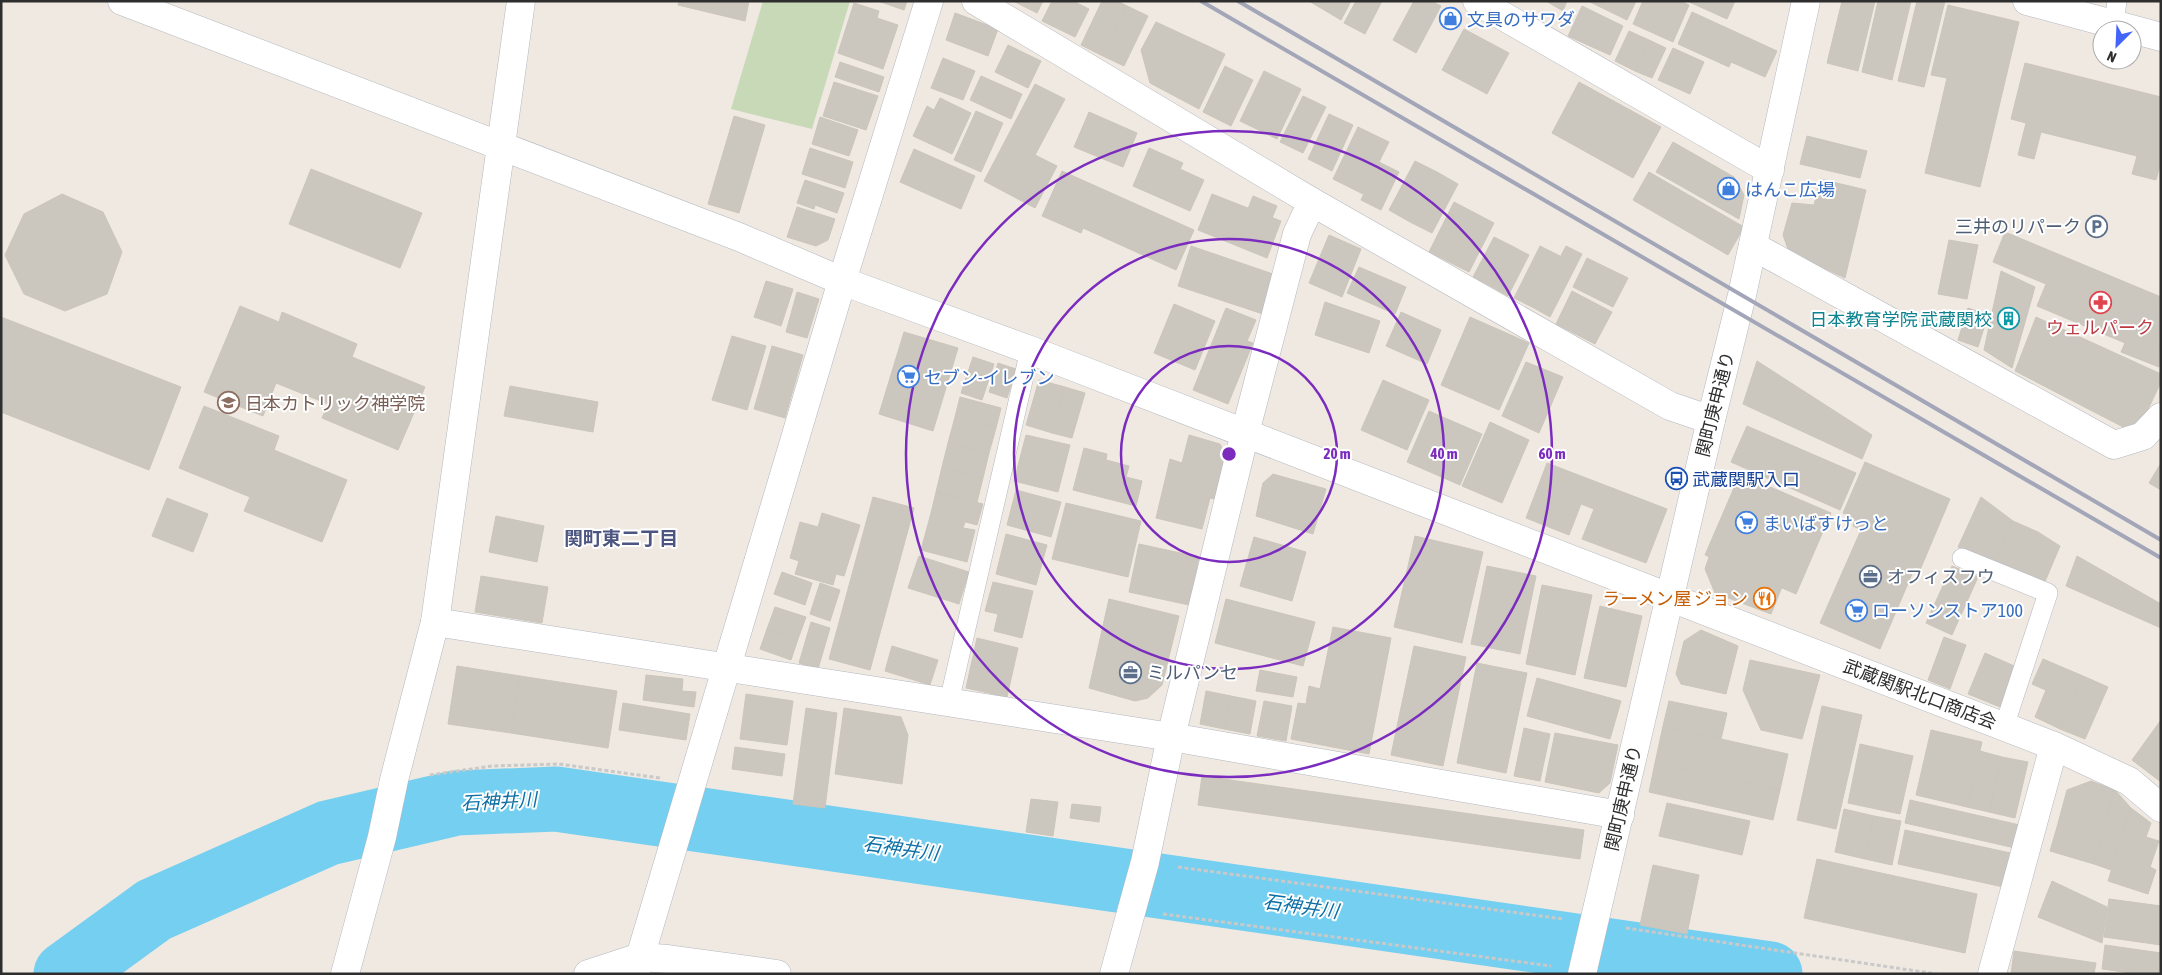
<svg xmlns="http://www.w3.org/2000/svg" width="2162" height="975" font-family="'Asap Condensed','Noto Sans JP',sans-serif">
<style>
.cemetery{fill:#c8d9b8}
.lines{fill:none;stroke-linecap:round;stroke-linejoin:round}
.river{stroke:#75cff0;stroke-width:65}
.building{fill:#cbc7bf;stroke:#cbc5ba}
.service-casing{stroke:#b4b7c1;stroke-width:20}
.minor-casing{stroke:#b4b7c1;stroke-width:29}
.tertiary-casing{stroke:#b4b7c1;stroke-width:29}
.path{stroke:#c9c9c9;stroke-width:3;stroke-dasharray:4 2.5;stroke-linecap:butt}
.service{stroke:#fff;stroke-width:19}
.minor{stroke:#fff;stroke-width:28}
.tertiary{stroke:#fff;stroke-width:28}
.rail{stroke:#a3a6b8;stroke-width:4}
.ring{fill:none;stroke:#7b2cbf;stroke-width:2.5}
.labels{text-anchor:middle;dominant-baseline:central;stroke-width:4;stroke-linejoin:round;paint-order:stroke}
.shop-label{font-size:18px;fill:#366cbe;stroke:#fff;text-anchor:start}
.service-label{font-size:18px;fill:#4e5e75;stroke:#fff;text-anchor:start}
.culture-label{font-size:18px;fill:#0d838f;stroke:#fff;text-anchor:end}
.health-label{font-size:18px;fill:#be3a42;stroke:#fff}
.education-label{font-size:18px;fill:#785e54;stroke:#fff;text-anchor:start}
.street-label{font-size:18px;fill:#2e2e2e;stroke:#fff}
.transit-label{font-size:18px;fill:#164399;stroke:#fff;text-anchor:start}
.food-label{font-size:18px;fill:#c56008;stroke:#fff;text-anchor:end}
.neighbourhood-label{font-size:19px;font-weight:bold;fill:#4d5680;stroke:#fff}
.water-label{font-size:19px;font-style:italic;fill:#0d6fa3;stroke:#fff}
.centre{fill:#7b2cbf;stroke:#fff;stroke-width:2.5}
.ring-label{font-size:15px;text-anchor:middle;font-weight:bold;fill:#7b2cbf;stroke:#fff;stroke-width:4;stroke-linejoin:round;paint-order:stroke}
</style>
<rect width="100%" height="100%" fill="#efe9e1"/>
<polygon class="cemetery" points="763,1 850,1 812,129 731,109"/>
<g class="lines">
<polyline class="river" points="66,974 154,910 328,833 456,803 556,799 1770,974"/>
</g>
<g class="building">
<polygon points="679,1 749,1 745,21 678,5"/>
<polygon points="878,1 907,1 904,10"/>
<polygon points="1013,1 1043,1 1037,13"/>
<polygon points="1052,1 1073,1 1089,9 1075,37 1042,21"/>
<polygon points="1102,1 1117,1 1127,6 1103,56 1081,45"/>
<polygon points="1309,1 1351,1 1341,20"/>
<polygon points="1356,1 1382,1 1365,34 1344,23"/>
<polygon points="1414,1 1431,1 1441,6 1416,53 1393,40"/>
<polygon points="1546,1 1567,1 1563,11"/>
<polygon points="1588,1 1636,1 1627,20"/>
<polygon points="1643,1 1680,1 1689,5 1673,42 1633,24"/>
<polygon points="1687,1 1735,1 1727,19"/>
<polygon points="1842,1 1875,1 1858,71 1827,63"/>
<polygon points="1878,1 1911,1 1892,80 1862,72"/>
<polygon points="1917,1 1945,1 1924,87 1898,81"/>
<polygon points="854,3 879,11 877,18 898,25 883,69 838,53"/>
<polygon points="1948,5 2019,22 1980,187 1925,173 1947,78 1931,75"/>
<polygon points="1127,6 1148,16 1124,66 1103,56"/>
<polygon points="1582,6 1623,26 1610,55 1568,36"/>
<polygon points="1692,12 1777,51 1765,77 1731,62 1729,67 1678,44"/>
<polygon points="955,13 998,29 988,56 946,40"/>
<polygon points="1156,22 1225,54 1199,109 1150,83 1141,50"/>
<polygon points="1464,29 1509,53 1487,94 1442,70"/>
<polygon points="1629,31 1649,40 1635,71 1615,61"/>
<polygon points="1649,40 1666,48 1652,78 1635,71"/>
<polygon points="1008,45 1041,61 1028,88 995,72"/>
<polygon points="1673,48 1704,62 1690,94 1658,80"/>
<polygon points="943,58 975,71 963,100 931,88"/>
<polygon points="840,62 884,77 879,92 835,77"/>
<polygon points="2025,63 2161,97 2161,162 2156,180 2132,174 2137,156 2041,132 2034,159 2018,155 2026,123 2011,119"/>
<polygon points="1225,66 1253,80 1231,126 1203,112"/>
<polygon points="1264,71 1301,89 1277,139 1240,121"/>
<polygon points="981,76 1022,94 1011,119 970,100"/>
<polygon points="834,82 878,96 866,130 823,116"/>
<polygon points="1579,82 1661,127 1633,178 1552,133"/>
<polygon points="1035,84 1065,99 1035,155 1057,166 1035,208 984,181"/>
<polygon points="1303,96 1326,107 1303,153 1280,142"/>
<polygon points="940,98 971,113 952,154 913,136 927,106 934,110"/>
<polygon points="976,111 1003,123 981,172 954,160"/>
<polygon points="1089,112 1137,133 1123,167 1074,147"/>
<polygon points="1329,114 1353,125 1332,171 1308,159"/>
<polygon points="734,116 765,125 739,213 708,204"/>
<polygon points="820,117 858,130 849,156 812,144"/>
<polygon points="1358,127 1389,142 1363,194 1333,179"/>
<polygon points="1807,136 1867,151 1860,178 1800,164"/>
<polygon points="1673,142 1734,177 1744,195 1739,219 1656,172"/>
<polygon points="810,148 853,162 845,188 802,174"/>
<polygon points="1149,148 1183,163 1180,169 1204,180 1190,211 1133,186"/>
<polygon points="914,149 975,176 961,209 900,182"/>
<polygon points="1415,161 1437,172 1410,222 1389,210"/>
<polygon points="1379,162 1399,172 1381,210 1361,200"/>
<polygon points="311,169 422,213 400,268 289,224"/>
<polygon points="1062,171 1194,230 1176,270 1083,228 1081,233 1042,216"/>
<polygon points="1437,172 1458,184 1432,233 1410,222"/>
<polygon points="1649,172 1744,227 1728,255 1633,200"/>
<polygon points="1820,179 1866,190 1845,278 1789,252 1783,235 1792,203 1814,205"/>
<polygon points="805,180 844,193 837,213 815,205 814,209 797,203"/>
<polygon points="62,194 103,212 122,252 107,294 65,311 24,294 5,255 24,214"/>
<polygon points="1212,194 1281,221 1267,258 1198,230"/>
<polygon points="1253,196 1277,206 1272,218 1248,209"/>
<polygon points="1454,202 1494,223 1469,272 1429,252"/>
<polygon points="797,207 835,219 828,240 816,246 787,237"/>
<polygon points="2005,232 2161,297 2159,367 2121,352 2125,343 2037,306 2046,284 1993,262"/>
<polygon points="1329,235 1361,249 1342,297 1309,283"/>
<polygon points="1494,237 1512,246 1492,287 1473,277"/>
<polygon points="1949,240 1978,245 1967,299 1938,294"/>
<polygon points="1191,246 1276,275 1263,314 1178,286"/>
<polygon points="1512,246 1529,255 1508,296 1492,287"/>
<polygon points="1540,246 1560,256 1534,308 1514,298"/>
<polygon points="1566,246 1582,254 1550,317 1534,308"/>
<polygon points="1587,258 1628,278 1613,307 1573,287"/>
<polygon points="1359,267 1406,287 1395,314 1347,293"/>
<polygon points="2001,271 2035,287 2012,368 1984,350"/>
<polygon points="766,281 793,289 781,326 754,317"/>
<polygon points="1572,291 1612,312 1595,344 1556,324"/>
<polygon points="797,292 819,299 807,338 786,332"/>
<polygon points="1325,302 1380,321 1369,353 1315,335"/>
<polygon points="1174,304 1215,321 1195,370 1154,353"/>
<polygon points="240,306 279,322 282,312 357,344 352,357 425,387 398,450 322,418 328,404 276,383 263,416 204,392"/>
<polygon points="1226,308 1256,320 1247,341 1253,343 1228,404 1193,390"/>
<polygon points="1968,308 1988,315 1978,347 1958,340"/>
<polygon points="1401,312 1441,330 1427,364 1386,346"/>
<polygon points="1,317 181,387 149,470 1,412"/>
<polygon points="1470,317 1529,343 1499,410 1441,385"/>
<polygon points="2036,317 2161,374 2161,382 2142,422 2127,429 2015,371"/>
<polygon points="904,332 958,348 933,431 879,414"/>
<polygon points="732,336 766,346 747,410 712,400"/>
<polygon points="772,346 803,355 785,418 754,409"/>
<polygon points="973,357 994,364 982,400 961,393"/>
<polygon points="1757,361 1872,435 1862,459 1743,404"/>
<polygon points="1526,362 1563,377 1539,433 1502,416"/>
<polygon points="998,363 1016,369 1007,398 989,392"/>
<polygon points="1039,380 1065,387 1052,433 1026,425"/>
<polygon points="1383,380 1429,400 1407,450 1361,430"/>
<polygon points="510,386 598,402 593,432 504,416"/>
<polygon points="1065,387 1085,393 1072,438 1052,433"/>
<polygon points="960,397 1001,408 996,428 955,417"/>
<polygon points="204,406 279,436 274,450 347,480 322,542 244,511 250,497 179,468"/>
<polygon points="1429,411 1482,434 1460,485 1407,462"/>
<polygon points="955,417 996,428 989,453 948,443"/>
<polygon points="1490,422 1529,440 1502,503 1462,486"/>
<polygon points="1747,426 1856,473 1840,510 1731,462"/>
<polygon points="1026,435 1070,445 1058,492 1014,481"/>
<polygon points="1189,435 1220,444 1229,461 1219,500 1210,498 1202,529 1156,518 1170,459 1182,463"/>
<polygon points="948,443 989,453 983,478 942,467"/>
<polygon points="1084,448 1107,454 1106,460 1129,466 1126,477 1142,481 1136,506 1073,490"/>
<polygon points="1865,462 1950,499 1920,570 1915,567 1880,649 1820,623 1861,530 1853,526 1855,519 1843,513"/>
<polygon points="1547,463 1667,509 1646,563 1582,539 1594,509 1581,504 1569,535 1526,518"/>
<polygon points="2161,463 2161,490 2149,483"/>
<polygon points="942,467 983,478 977,502 936,492"/>
<polygon points="1273,474 1326,489 1313,534 1256,516 1263,483"/>
<polygon points="1740,474 1831,513 1796,594 1705,555"/>
<polygon points="1016,490 1061,502 1051,537 1007,525"/>
<polygon points="936,492 983,504 977,525 931,513"/>
<polygon points="873,497 914,508 870,670 829,659"/>
<polygon points="1981,497 2013,521 1995,563 1958,547"/>
<polygon points="167,498 208,514 193,552 152,536"/>
<polygon points="1066,503 1141,521 1128,577 1052,559"/>
<polygon points="822,513 860,525 844,576 836,574 833,585 795,574 799,561 790,558 800,522 818,527"/>
<polygon points="931,513 965,522 963,528 975,530 967,562 921,550"/>
<polygon points="496,516 544,526 537,562 489,552"/>
<polygon points="2013,521 2038,532 2020,574 1995,563"/>
<polygon points="2038,532 2060,546 2044,584 2020,574"/>
<polygon points="1006,534 1047,545 1036,585 996,574"/>
<polygon points="1415,536 1483,552 1462,643 1394,627"/>
<polygon points="1254,537 1306,552 1292,601 1240,586"/>
<polygon points="1139,544 1199,557 1189,605 1129,592"/>
<polygon points="919,556 969,572 959,604 908,588"/>
<polygon points="2077,556 2161,604 2161,628 2066,586"/>
<polygon points="1709,557 1782,587 1771,614 1715,593 1705,569"/>
<polygon points="1487,566 1536,576 1520,654 1471,644"/>
<polygon points="1952,566 1978,577 1952,635 1926,623"/>
<polygon points="782,572 812,583 805,605 774,594"/>
<polygon points="481,576 548,587 542,623 475,612"/>
<polygon points="993,582 1033,591 1022,638 994,631 998,614 985,611"/>
<polygon points="820,583 840,590 830,621 810,614"/>
<polygon points="1542,585 1592,595 1575,675 1526,664"/>
<polygon points="1109,599 1179,616 1162,685 1148,698 1135,701 1089,688"/>
<polygon points="1226,599 1315,622 1303,666 1215,643"/>
<polygon points="1600,606 1642,616 1626,687 1584,678"/>
<polygon points="775,607 806,617 798,639 767,629"/>
<polygon points="811,622 830,628 818,669 799,663"/>
<polygon points="1333,627 1391,638 1369,754 1291,739 1298,703 1306,704 1309,686 1320,689"/>
<polygon points="767,629 798,639 791,660 760,649"/>
<polygon points="1701,630 1738,646 1726,694 1681,684 1676,674 1684,641"/>
<polygon points="1944,637 1966,645 1950,689 1928,680"/>
<polygon points="977,638 1018,648 1007,697 966,688"/>
<polygon points="892,646 938,660 930,685 885,671"/>
<polygon points="1414,646 1466,657 1443,766 1391,755"/>
<polygon points="1985,653 2021,669 2005,709 1968,694"/>
<polygon points="2043,659 2083,676 2072,702 2032,684"/>
<polygon points="1750,660 1820,675 1802,739 1761,730 1743,690"/>
<polygon points="1477,663 1527,673 1506,773 1457,763"/>
<polygon points="457,666 520,676 511,733 448,724"/>
<polygon points="1260,670 1297,677 1293,697 1256,691"/>
<polygon points="646,675 683,679 682,691 696,692 694,707 643,700"/>
<polygon points="520,676 617,691 608,748 511,733"/>
<polygon points="2083,676 2108,687 2085,739 2060,729"/>
<polygon points="1537,678 1621,701 1610,739 1527,716"/>
<polygon points="2046,690 2072,702 2060,729 2035,717"/>
<polygon points="1206,691 1231,696 1224,729 1200,724"/>
<polygon points="746,694 793,701 787,745 740,739"/>
<polygon points="1231,696 1256,701 1250,734 1224,729"/>
<polygon points="1264,701 1292,706 1286,741 1257,736"/>
<polygon points="1669,701 1727,713 1721,739 1663,726"/>
<polygon points="623,703 690,714 686,740 619,730"/>
<polygon points="1822,706 1862,715 1836,829 1797,820"/>
<polygon points="806,708 837,713 825,808 793,804"/>
<polygon points="844,708 901,717 908,735 902,784 835,774"/>
<polygon points="2161,720 2161,782 2132,760"/>
<polygon points="1663,726 1788,754 1780,790 1655,763"/>
<polygon points="1524,728 1550,734 1540,781 1514,776"/>
<polygon points="1931,730 1982,742 1967,807 1916,795"/>
<polygon points="1555,733 1618,745 1610,783 1599,793 1545,782"/>
<polygon points="1860,744 1913,756 1900,814 1848,803"/>
<polygon points="735,747 785,754 782,776 732,769"/>
<polygon points="1980,751 2002,757 1989,812 1967,807"/>
<polygon points="2002,757 2028,762 2015,818 1989,812"/>
<polygon points="1655,763 1780,790 1773,820 1649,792"/>
<polygon points="1202,776 1584,830 1580,859 1198,805"/>
<polygon points="2091,781 2115,790 2101,839 2057,827 2067,790"/>
<polygon points="2115,790 2131,808 2111,870 2094,864"/>
<polygon points="1031,799 1058,802 1053,836 1026,832"/>
<polygon points="1910,800 2020,825 2015,848 1905,823"/>
<polygon points="1667,803 1750,821 1742,855 1659,836"/>
<polygon points="1072,804 1101,807 1099,822 1070,818"/>
<polygon points="2131,808 2151,823 2146,837 2159,841 2150,867 2156,870 2148,894 2108,881"/>
<polygon points="1844,809 1874,816 1865,859 1835,852"/>
<polygon points="1874,816 1901,821 1892,865 1865,859"/>
<polygon points="2057,827 2101,839 2094,864 2050,851"/>
<polygon points="1905,830 2015,854 2008,888 1898,864"/>
<polygon points="1817,859 1977,894 1965,953 1804,918"/>
<polygon points="1653,865 1699,875 1687,934 1640,925"/>
<polygon points="2052,881 2107,907 2102,943 2038,917"/>
<polygon points="2109,899 2161,906 2161,945 2104,937"/>
<polygon points="2105,945 2161,953 2161,974 2139,974 2102,969"/>
<polygon points="2014,951 2096,963 2094,974 2011,974"/>
</g>
<g class="lines">
<defs>
<g id="service">
<polyline points="2114,24 2117,1"/>
<polyline points="1962,558 2048,593 2004,727"/>
<polyline points="949,702 1030,350"/>
</g>
<g id="minor">
<polyline points="122,1 739,237 842,281 1030,350 2054,746 2129,781 2161,808"/>
<polyline points="976,1 1312,202 1670,406 1711,420"/>
<polyline points="1477,1 1770,170"/>
<polyline points="2027,1 2161,37"/>
<polyline points="1753,246 2114,445 2143,436 2161,417"/>
<polyline points="435,622 1171,737 1620,815"/>
<polyline points="345,974 382,837 394,780 435,622 521,1"/>
<polyline points="588,974 640,957 668,959 777,974"/>
<polyline points="1114,974 1145,862 1171,737 1245,433 1297,234 1312,202"/>
<polyline points="1992,974 2054,746"/>
</g>
<g id="tertiary">
<polyline points="635,974 842,281 929,1"/>
<polyline points="1582,974 1711,420 1742,295 1806,1"/>
</g>
</defs>
<use href="#service" class="service-casing"/>
<use href="#minor" class="minor-casing"/>
<use href="#tertiary" class="tertiary-casing"/>
<g class="path">
<polyline points="430,775 492,766 559,764 660,778"/>
<polyline points="1178,867 1563,919"/>
<polyline points="1163,914 1551,966"/>
<polyline points="1626,928 1937,974"/>
</g>
<use href="#service" class="service"/>
<use href="#minor" class="minor"/>
<use href="#tertiary" class="tertiary"/>
<g class="rail">
<polyline points="1201,1 2161,558"/>
<polyline points="1238,1 2161,540"/>
</g>
</g>
<g class="ring">
<circle cx="1229" cy="454" r="108"/>
<circle cx="1229" cy="454" r="215"/>
<circle cx="1229" cy="454" r="323"/>
</g>
<defs>
<symbol id="shop-ring" viewBox="-11 -11 22 22"><circle r="9.5" fill="#fff" stroke="#3f7fe0" stroke-width="1.5"/><path d="M-5-2.5h2.3a2.7 3.5 0 0 1 5.4 0H5L5.5 6h-11ZM-1.5-2.5h3a1.5 2.3 0 0 0-3 0Z" fill="#3f7fe0"/></symbol>
<symbol id="parking-ring" viewBox="-11 -11 22 22"><circle r="9.5" fill="#fff" stroke="#5c6f8a" stroke-width="1.5"/><path d="M-3.5-5.5H1a3.5 3.5 0 0 1 0 7H-1V5.5H-3.5ZM-1-3.4V-.6H.8a1.4 1.4 0 0 0 0-2.8Z" fill="#5c6f8a"/></symbol>
<symbol id="pharmacy-ring" viewBox="-11 -11 22 22"><circle r="9.5" fill="#fff" stroke="#e0444e" stroke-width="1.5"/><path d="M-2-6h4v4h4v4h-4v4h-4v-4h-4v-4h4Z" fill="#e0444e"/></symbol>
<symbol id="building-ring" viewBox="-11 -11 22 22"><circle r="9.5" fill="#fff" stroke="#0f9aa8" stroke-width="1.5"/><path d="M-4-6H4V6H1V3H-1V6H-4ZM-2.5-4.3h1.7v1.8h-1.7ZM.8-4.3h1.7v1.8H.8ZM-2.5-1h1.7V.8h-1.7ZM.8-1h1.7V.8H.8Z" fill="#0f9aa8"/></symbol>
<symbol id="supermarket-ring" viewBox="-11 -11 22 22"><circle r="9.5" fill="#fff" stroke="#3f7fe0" stroke-width="1.5"/><path d="M-6-5.5h2.5l.6 2H6L4.5 2H-2.5L-4.4-4H-6ZM-1.5 3.2a1.3 1.3 0 1 0 .1 0ZM3 3.2a1.3 1.3 0 1 0 .1 0Z" fill="#3f7fe0"/></symbol>
<symbol id="university-ring" viewBox="-11 -11 22 22"><circle r="9.5" fill="#fff" stroke="#8d6e63" stroke-width="1.5"/><path d="M0-5L7-2L0 1L-7-2ZM-4 1L0 2.5L4 1V4Q0 6-4 4Z" fill="#8d6e63"/></symbol>
<symbol id="bus-ring" viewBox="-11 -11 22 22"><circle r="9.5" fill="#fff" stroke="#1a4fb4" stroke-width="1.5"/><path d="M-5-6H5V4H4V6H2V4H-2V6H-4V4H-5ZM-3.5-4V0h7V-4ZM-3.5 1.2v1.5H-2V1.2ZM2 1.2v1.5H3.5V1.2Z" fill="#1a4fb4"/></symbol>
<symbol id="office-ring" viewBox="-11 -11 22 22"><circle r="9.5" fill="#fff" stroke="#5c6f8a" stroke-width="1.5"/><path d="M-6-3h4V-5.5h4V-3h4V5H-6ZM-1-4.5V-3h2v-1.5ZM-6 0V1H6V0Z" fill="#5c6f8a"/></symbol>
<symbol id="restaurant-ring" viewBox="-11 -11 22 22"><circle r="9.5" fill="#fff" stroke="#e8710a" stroke-width="1.5"/><path d="M-5-6h1v4h1v-4h1v4h1v-4h1v5L-1.5 .5V6h-2V.5L-5-1ZM5-6V6H3V1.5H1.5Q1.5-4 5-6Z" fill="#e8710a"/></symbol>
</defs>
<g fill-rule="evenodd">
<use href="#shop-ring" x="1438" y="6" width="25" height="25"/>
<use href="#shop-ring" x="1716" y="176" width="25" height="25"/>
<use href="#parking-ring" x="2084" y="214" width="25" height="25"/>
<use href="#pharmacy-ring" x="2088" y="290" width="25" height="25"/>
<use href="#building-ring" x="1996" y="306" width="25" height="25"/>
<use href="#supermarket-ring" x="896" y="364" width="25" height="25"/>
<use href="#university-ring" x="216" y="390" width="25" height="25"/>
<use href="#bus-ring" x="1664" y="466" width="25" height="25"/>
<use href="#supermarket-ring" x="1734" y="510" width="25" height="25"/>
<use href="#office-ring" x="1858" y="564" width="25" height="25"/>
<use href="#restaurant-ring" x="1752" y="586" width="25" height="25"/>
<use href="#supermarket-ring" x="1844" y="598" width="25" height="25"/>
<use href="#office-ring" x="1118" y="660" width="25" height="25"/>
</g>
<g class="labels">
<g class="shop-label">
<text x="1467" y="19">文具のサワダ</text>
<text x="1745" y="189">はんこ広場</text>
<text x="924" y="377">セブン-イレブン</text>
<text x="1763" y="523">まいばすけっと</text>
<text x="1872" y="610">ローソンストア100</text>
</g>
<g class="service-label">
<text x="2081" y="226" text-anchor="end">三井のリパーク</text>
<text x="1887" y="576">オフィスフウ</text>
<text x="1147" y="672">ミルパンセ</text>
</g>
<g class="culture-label">
<text x="1992" y="319">日本教育学院 武蔵関校</text>
</g>
<g class="health-label">
<text x="2100" y="327">ウェルパーク</text>
</g>
<g class="education-label">
<text x="245" y="403">日本カトリック神学院</text>
</g>
<g class="street-label">
<text transform="translate(1715 404) rotate(-76)">関町庚申通り</text>
<text transform="translate(1920 694) rotate(21)">武蔵関駅北口商店会</text>
<text transform="translate(1623 798) rotate(-77)">関町庚申通り</text>
</g>
<g class="transit-label">
<text x="1692" y="479">武蔵関駅入口</text>
</g>
<g class="food-label">
<text x="1748" y="598">ラーメン屋 ジョン</text>
</g>
<g class="neighbourhood-label">
<text x="621" y="538">関町東二丁目</text>
</g>
<g class="water-label">
<text transform="translate(499 801) rotate(-3)">石神井川</text>
<text transform="translate(901 848) rotate(8)">石神井川</text>
<text transform="translate(1301 906) rotate(8)">石神井川</text>
</g>
</g>
<circle cx="1229" cy="454" r="8" class="centre"/>
<g class="ring-label">
<text x="1337" y="459">20 m</text>
<text x="1444" y="459">40 m</text>
<text x="1552" y="459">60 m</text>
</g>
<rect width="2162" height="975" fill="none" stroke="#2e2e2e" stroke-width="5"/>
<g transform="translate(2117 45) rotate(204)"><circle r="24" fill="#ffffff" stroke="#ababab"/>
<path d="M0-4L9 19L0 12L-9 19Z" fill="#4264fb"/>
<text y="-8" font-size="14" font-weight="bold" text-anchor="middle" fill="#2e2e2e">N</text>
</g>
</svg>
